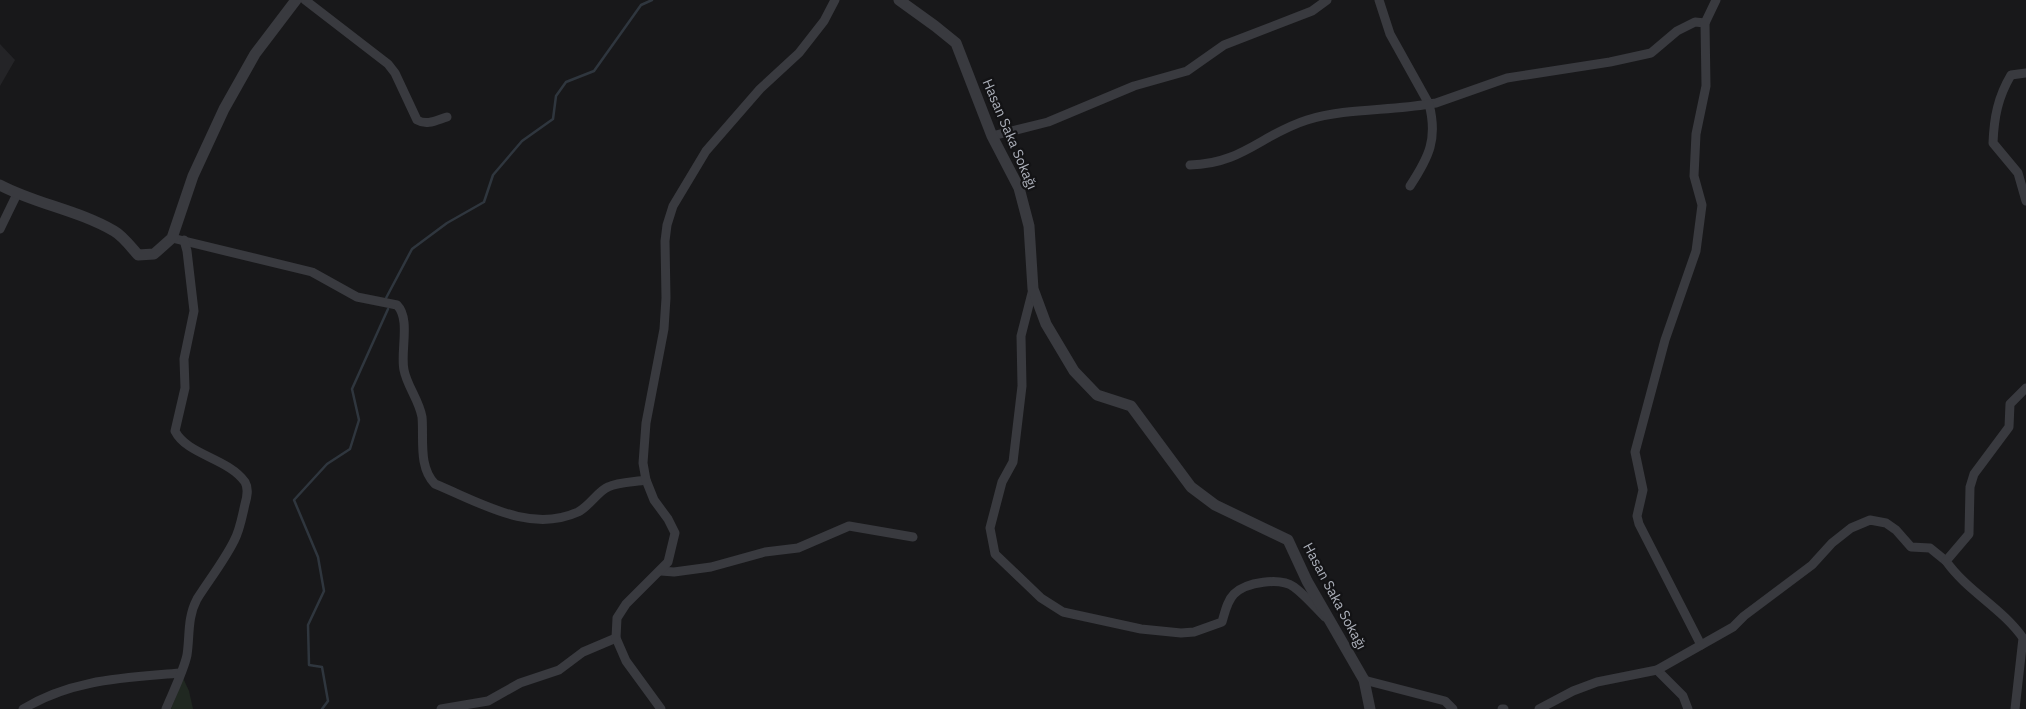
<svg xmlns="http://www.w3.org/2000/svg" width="2026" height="709" font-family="'IBM Plex Sans',sans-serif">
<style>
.built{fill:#242427}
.green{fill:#202821}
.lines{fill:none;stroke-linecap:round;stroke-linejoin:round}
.stream{stroke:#2f363e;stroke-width:2.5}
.minor{stroke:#393a3f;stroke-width:9}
.tertiary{stroke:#393a3f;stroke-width:11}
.labels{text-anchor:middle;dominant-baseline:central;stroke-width:4.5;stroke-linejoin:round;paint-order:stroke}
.street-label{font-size:14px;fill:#abafb9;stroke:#131315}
</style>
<rect width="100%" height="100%" fill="#18181a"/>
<polygon class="built" points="0,44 15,60 0,86"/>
<polygon class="green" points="183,678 189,691 193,709 171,709"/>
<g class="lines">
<g class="stream">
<polyline points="385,300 412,249 447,223 484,202 493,175 522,141 553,119 556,96 566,82 594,71 641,5 652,0"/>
<polyline points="322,709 328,701 322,667 309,665 308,625 324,591 318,557 294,500 327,464 350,449 359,420 352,389 388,309"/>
</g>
<g class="minor">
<path d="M305 0 388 64 395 73 417 120C427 126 437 120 447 117"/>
<polyline points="1379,0 1390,34 1429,104 1436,103 1507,78 1610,62 1651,53 1677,31 1695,22 1705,23"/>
<path d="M2026 73 2011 75C1998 97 1994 117 1993 143L2018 173 2026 201"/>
<polyline points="992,136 1048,122 1134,86 1187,71 1224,45 1312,11 1327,0"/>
<path d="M1190 165C1242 164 1262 134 1307 120 1346 108 1389 111 1429 104 1438 139 1429 157 1410 186"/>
<polyline points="0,229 17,194"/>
<path d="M172 238 312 272 357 297 397 305C411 319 400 352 404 370 407 386 419 400 422 417 424 438 418 467 435 484 479 502 530 534 578 512 590 506 598 491 608 487 618 482 634 482 646 480"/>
<path d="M1033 289 1021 336 1022 386 1013 462 1002 482 990 528 995 554 1041 598 1063 612 1141 629 1181 633 1194 632 1222 622C1225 612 1227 601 1234 594 1246 582 1280 577 1294 587 1305 595 1315 607 1325 617"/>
<polyline points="661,571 674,572 711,567 765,552 798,548 849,526 913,537"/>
<polyline points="1701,645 1639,524 1637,516 1643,490 1635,452 1665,340 1696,251 1702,205 1694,176 1696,134 1706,86 1705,23 1716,0"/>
<polyline points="1657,670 1683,696 1688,709"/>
<polyline points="1364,680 1445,701 1453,709"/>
<path d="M23 709C72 679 124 678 180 673"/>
<path d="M166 709C172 694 184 670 187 655 190 636 187 618 197 599 209 580 224 561 234 541 240 530 242 517 245 504 247 497 249 489 245 482 228 458 187 455 175 431L185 388 184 359 194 311 187 251 184 240"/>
<polyline points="441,709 488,701 520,683 559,670 583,652 616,638"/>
<polyline points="661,709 626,661 616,638 617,618 626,604 668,562 675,533 668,519 654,500 646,480 643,463 646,423 664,329 666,298 665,241 667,225 673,206 706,151 760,89 799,53 824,21 835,0"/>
<polyline points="1502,709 1504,709"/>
<polyline points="1539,709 1573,691 1597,682 1657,670 1733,627 1744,616 1812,565 1832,543 1851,528 1870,520 1886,523 1896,530 1911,547 1930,548 1946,561"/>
<path d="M2015 709 2023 638C2002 608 1967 591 1946 561L1969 534 1970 487 1974 474 2009 427 2010 404 2026 388"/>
</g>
<g class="tertiary">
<polyline points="899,0 935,26 956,43 992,136 1019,188 1029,226 1033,289 1046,324 1074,371 1097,395 1131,406 1191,487 1215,505 1288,540 1307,581 1364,680 1370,709"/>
<path d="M0 185C36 204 78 210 114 231 123 236 131 247 138 255L154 254 172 238 193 176 224 109 255 54 296 0"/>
</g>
</g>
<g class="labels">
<g class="street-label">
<text transform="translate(1010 134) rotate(67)">Hasan Saka Sokağı</text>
<text transform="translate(1335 596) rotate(62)">Hasan Saka Sokağı</text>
</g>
</g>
</svg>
